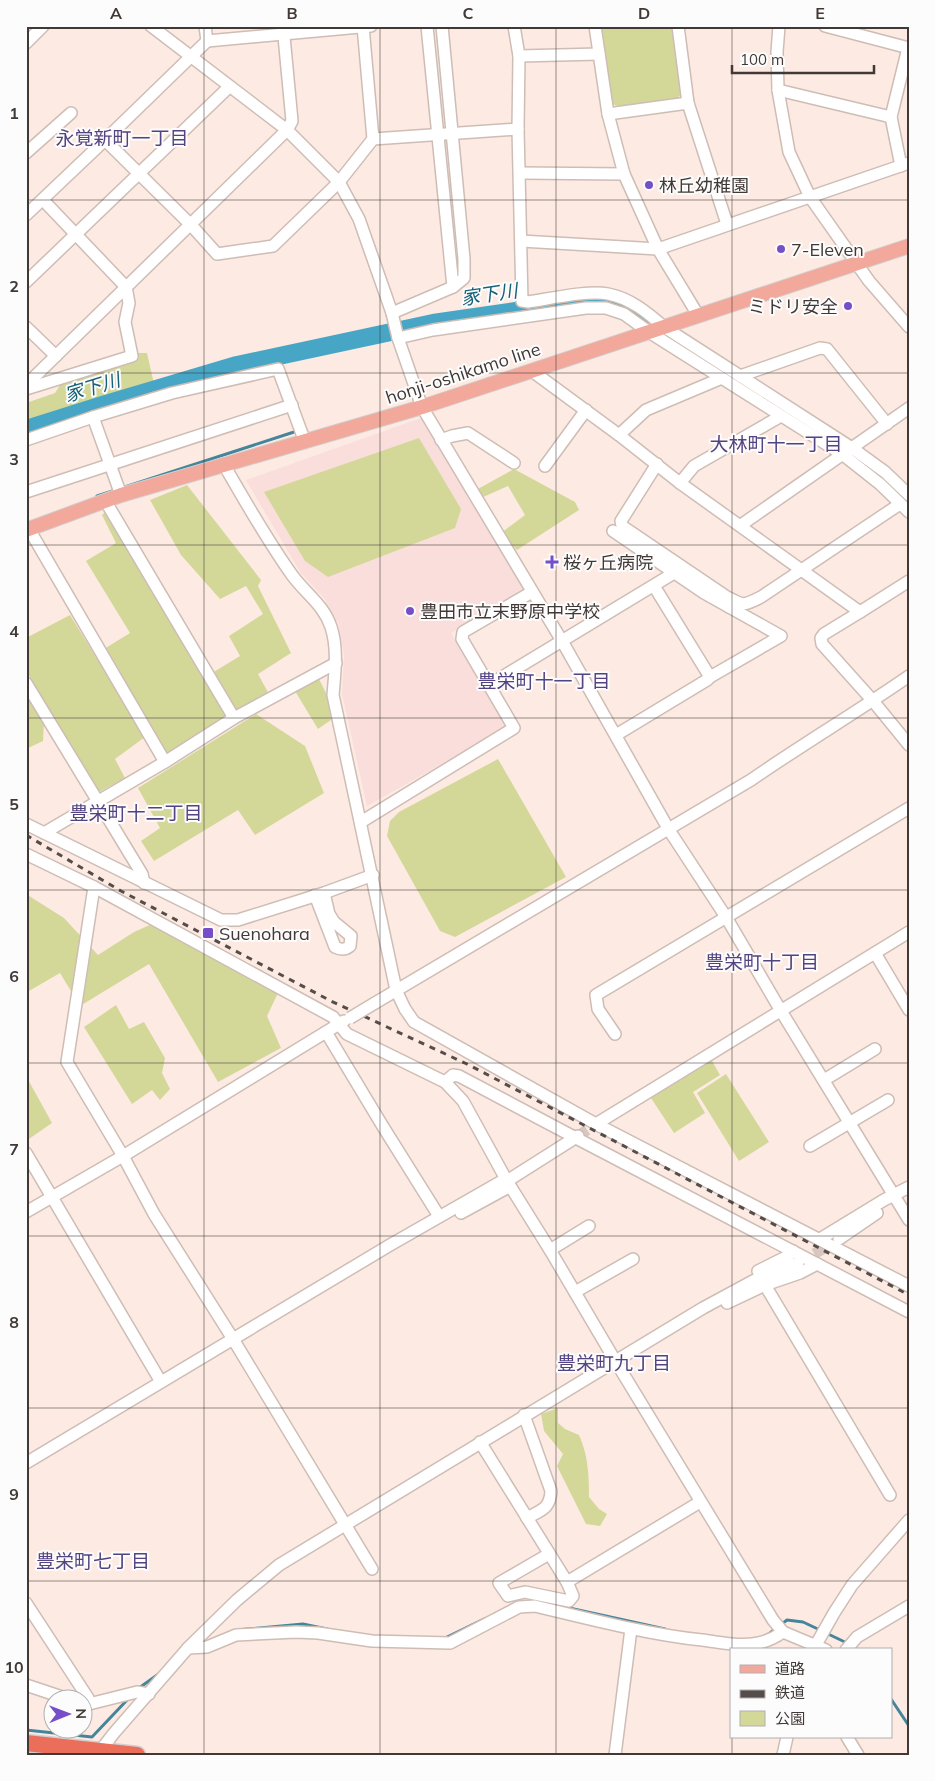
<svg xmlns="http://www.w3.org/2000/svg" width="935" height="1781" font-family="Mulish,'Noto Sans JP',sans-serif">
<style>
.education{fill:#f9dedb}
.green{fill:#d3d899}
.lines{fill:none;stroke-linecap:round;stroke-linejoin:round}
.stream{stroke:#45859b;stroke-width:3}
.river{stroke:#47a6c6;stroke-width:18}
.minor-tunnel{stroke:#d7c7c0;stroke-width:11;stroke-dasharray:11 5.5;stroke-linecap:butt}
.minor-casing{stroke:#cebdb5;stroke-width:14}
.major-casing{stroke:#d1cfcf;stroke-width:16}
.highway-casing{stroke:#d1cfcf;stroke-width:19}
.minor{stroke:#fff;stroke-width:11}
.major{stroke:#f2a89b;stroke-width:14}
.highway{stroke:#ea6e59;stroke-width:16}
.rail{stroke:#554d49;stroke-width:3;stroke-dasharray:6 6;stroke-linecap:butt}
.minor-bridge-casing{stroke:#cebdb5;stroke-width:14;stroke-linecap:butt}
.minor-bridge{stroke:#fff;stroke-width:11}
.grid{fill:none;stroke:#403936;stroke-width:1;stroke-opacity:0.55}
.poi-dot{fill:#764fc8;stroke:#fcfcfc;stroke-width:2}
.labels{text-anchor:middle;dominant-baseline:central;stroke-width:4;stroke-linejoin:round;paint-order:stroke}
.poi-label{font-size:18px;fill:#403936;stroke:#fcfcfc;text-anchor:start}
.street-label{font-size:18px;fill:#403936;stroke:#fcfcfc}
.neighbourhood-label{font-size:19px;fill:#544381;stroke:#fcfcfc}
.water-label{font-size:19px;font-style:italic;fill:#156177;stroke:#fcfcfc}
.neatline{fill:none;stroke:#403936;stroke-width:2}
.grid-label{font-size:16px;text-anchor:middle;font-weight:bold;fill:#403936}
</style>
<rect width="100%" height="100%" fill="#fdebe3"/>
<polygon class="education" points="421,418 524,590 451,633 508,727 367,806 342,694 344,655 338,623 324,598 300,572 246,480"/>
<g class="green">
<polygon points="600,26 672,26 681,93 678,99 618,106 612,104"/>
<polygon points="138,353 147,353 154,384 26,425 26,403 55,393 62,382 131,362"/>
<polygon points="419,438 461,509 455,528 328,577 305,561 264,492"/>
<polygon points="514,469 575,502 579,510 517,550 501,533 525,515 508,486 481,498 476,490"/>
<polygon points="187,485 261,580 258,586 291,653 258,674 269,694 235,712 212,673 240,656 229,636 263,614 246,586 220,599 181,555 150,500"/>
<polygon points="107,510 230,717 165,756 104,649 130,633 86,561 116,543 102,515"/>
<polygon points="70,615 145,737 115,759 125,778 99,792 26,671 26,638"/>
<polygon points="318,677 327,695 331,720 318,729 295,691"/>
<polygon points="26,693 44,722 43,741 26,749"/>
<polygon points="256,714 305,746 324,793 255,835 238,810 154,861 141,841 160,828 138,788"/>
<polygon points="498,759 566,877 455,937 440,931 387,836 390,821 399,812"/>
<polygon points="26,894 64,918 98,955 134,932 152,924 278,993 267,1016 281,1048 218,1082 149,964 80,1006 60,973 29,991 26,987"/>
<polygon points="116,1005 129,1029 144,1022 165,1058 162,1073 170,1089 160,1100 152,1090 132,1104 84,1027"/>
<polygon points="711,1059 720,1075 693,1092 705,1113 674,1133 651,1098"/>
<polygon points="726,1074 769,1142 739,1161 697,1093"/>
<polygon points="26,1076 52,1123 26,1141"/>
<path d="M558 1408V1423L565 1429 579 1435C588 1455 589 1474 589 1497L599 1509 607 1514 600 1526 586 1524 557 1466 563 1454 544 1431 541 1414Z"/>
</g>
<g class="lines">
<g class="stream">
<polyline points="97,496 294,432"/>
<polyline points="551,1604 665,1629"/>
<polyline points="237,1630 303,1624 327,1629"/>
<polyline points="826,1633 847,1643"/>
<polyline points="766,1636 787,1620 803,1622 820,1630"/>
<polyline points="445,1638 484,1619"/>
<polyline points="139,1688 160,1673"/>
<polyline points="891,1699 909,1726"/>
<polyline points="26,1730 92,1737 129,1698"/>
</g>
<g class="river">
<path d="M26 429 102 405 237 365 433 323 598 299C624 305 646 322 668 336"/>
<polyline points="852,454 896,489 909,503"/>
</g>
<g class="minor-tunnel">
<polyline points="578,1136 596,1124"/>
<polyline points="800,1262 836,1241"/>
</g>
<defs>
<g id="minor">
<polyline points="151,26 287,130 339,182 359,219 392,313 398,338 422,407 562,641 669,830 726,917 781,1011 909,1220"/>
<polyline points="205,26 207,41 371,26"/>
<polyline points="427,26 453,287"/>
<path d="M514 26 519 56 518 129 522 301 528 302C549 299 588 290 608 294 630 298 648 313 664 327L852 448 885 472 909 495"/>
<polyline points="595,26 608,114 624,174 658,249 698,315"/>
<polyline points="678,26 688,103 727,224"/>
<polyline points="779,26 777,52 778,90 789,152 810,197 869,281 909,327"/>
<polyline points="825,26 909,48"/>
<polyline points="207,41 105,140 191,225 217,254 273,246 339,182 373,139 363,26"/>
<polyline points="26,43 43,26"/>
<polyline points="519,56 599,54"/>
<polyline points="778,90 891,117"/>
<polyline points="608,114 688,103"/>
<polyline points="373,139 518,129"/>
<polyline points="26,153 71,113"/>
<polyline points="901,166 891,117 908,48"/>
<polyline points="520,173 624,174"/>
<polyline points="26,215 105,140"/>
<polyline points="521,241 658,249 909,163"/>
<polyline points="26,282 229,87"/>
<polyline points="392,313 453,287 464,278 464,259 442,26"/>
<polyline points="26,327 56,356"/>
<polyline points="398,338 433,330 586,308 606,308 624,314 649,332 842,454 880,484 909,512"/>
<polyline points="532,371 619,435 680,483 860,612 824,634 821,638 822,644 873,701 909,745"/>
<polyline points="740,376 820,348 827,349 887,424"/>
<polyline points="26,385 287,130 292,121 283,26"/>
<polyline points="26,389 132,356 125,322 129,303 126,287 43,200"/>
<polyline points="93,417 121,495"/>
<polyline points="619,435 646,410 722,378"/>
<polyline points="26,440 93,417 172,393 278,369 305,442"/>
<polyline points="441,440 452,436 468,433 514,463"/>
<path d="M657 464 621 521 622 526 727 597C744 606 743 606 761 597L900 504"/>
<path d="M224 465C246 503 267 540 292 575 305 593 324 605 331 627 338 648 335 672 333 695L396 990 405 1009 414 1022 596 1124 909 1286"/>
<polyline points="545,466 586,410"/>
<polyline points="680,483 694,466 781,416"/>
<polyline points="26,492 292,405"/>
<polyline points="106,502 234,718"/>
<polyline points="741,525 909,408"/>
<polyline points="29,529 165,762"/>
<polyline points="613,531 704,593 729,607"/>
<polyline points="654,586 710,677"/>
<polyline points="860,612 909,581"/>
<polyline points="26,683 142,874 144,883"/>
<polyline points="489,685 674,573"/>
<polyline points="616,735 707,680 710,677 781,636 729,607 734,601"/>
<polyline points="361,822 514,728 462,639 463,632 532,592"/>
<polyline points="26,824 221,920 238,920 324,893 373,875"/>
<polyline points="44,833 165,762 234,718 336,663"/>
<polyline points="26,854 94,887 333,1017 347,1034 445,1082 463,1101 507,1181 550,1250 616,1362 773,1620 783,1632 826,1650"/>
<polyline points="94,887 67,1062 123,1156 154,1214 233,1339 372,1569"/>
<path d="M315 895 335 947C341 950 345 950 350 946L351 936 334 922 329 914 324 893"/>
<polyline points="875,953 909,1010"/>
<path d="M375 1003 751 780C803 744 857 712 909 676"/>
<polyline points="326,1032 382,1125 437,1213"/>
<polyline points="615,1034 598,1009 596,995 909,808"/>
<polyline points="824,1080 875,1049"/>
<polyline points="445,1082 453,1075 459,1076 576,1138 909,1312"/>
<polyline points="596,1124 909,932"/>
<polyline points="810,1146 888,1100"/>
<polyline points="26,1153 161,1382"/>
<polyline points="26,1212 123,1156 344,1021"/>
<polyline points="461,1213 505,1189 507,1181"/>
<polyline points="820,1239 884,1200 909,1187"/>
<polyline points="839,1239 877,1213"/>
<polyline points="550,1250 589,1226"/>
<polyline points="758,1271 788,1256 793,1251"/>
<polyline points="765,1285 890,1495"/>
<polyline points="575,1292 633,1259"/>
<polyline points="727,1303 765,1285 800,1273 817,1264"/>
<path d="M524 1415 551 1491C550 1509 541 1510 527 1518"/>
<polyline points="480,1442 567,1582 573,1596 569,1601 525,1592 508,1596 499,1583 549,1554"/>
<polyline points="26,1463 390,1245 502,1181 507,1181 578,1136"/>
<polyline points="567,1582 700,1502"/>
<polyline points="26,1603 88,1698 89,1704"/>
<path d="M188 1648 207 1647 236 1635 296 1632 318 1633 372 1641 450 1643 519 1607 535 1606C590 1619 646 1634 702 1640 719 1642 735 1646 752 1644 763 1643 773 1639 783 1632"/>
<polyline points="813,1650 834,1613 852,1585 909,1520"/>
<polyline points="846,1650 857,1637 909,1606"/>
<polyline points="26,1685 65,1698"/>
<polyline points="82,1704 89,1704 137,1692 149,1694"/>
<polyline points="847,1737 858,1755"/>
<polyline points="97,1755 114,1733 188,1648 237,1600 279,1565 703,1308 764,1275 798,1263"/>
<polyline points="615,1755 631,1629"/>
<polyline points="783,1755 787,1737"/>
</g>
<polyline id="major" points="26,530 121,495 422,407 909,246"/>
<polyline id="highway" points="26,1743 137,1755"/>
</defs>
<use href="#minor" class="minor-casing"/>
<use href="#major" class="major-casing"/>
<use href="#highway" class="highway-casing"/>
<use href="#minor" class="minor"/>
<use href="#major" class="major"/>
<use href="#highway" class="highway"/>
<polyline class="rail" points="26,835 121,891 331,1001 467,1064 909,1295"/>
<defs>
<polyline id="minor-bridge" points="350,1018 375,1003"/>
</defs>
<use href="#minor-bridge" class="minor-bridge-casing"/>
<use href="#minor-bridge" class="minor-bridge"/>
</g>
<path class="grid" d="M204 26V1755M380 26V1755M556 26V1755M732 26V1650M26 200H909M26 373H909M26 545H909M26 718H909M26 890H909M26 1063H909M26 1236H909M26 1408H909M26 1581H909M732 1737V1755"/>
<g class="poi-dot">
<circle cx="649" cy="185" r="5"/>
<circle cx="781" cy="249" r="5"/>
<circle cx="848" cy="306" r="5"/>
<path d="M549.5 554.5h5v5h5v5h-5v5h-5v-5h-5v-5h5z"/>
<circle cx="410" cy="611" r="5"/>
<rect x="202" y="927" width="12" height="12" rx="2.5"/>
</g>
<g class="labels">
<g class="poi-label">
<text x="659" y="185">林丘幼稚園</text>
<text x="791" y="249">7-Eleven</text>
<text x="838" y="306" text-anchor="end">ミドリ安全</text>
<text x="563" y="562">桜ヶ丘病院</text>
<text x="420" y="611">豊田市立末野原中学校</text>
<text x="219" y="933">Suenohara</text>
</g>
<g class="street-label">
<text transform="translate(463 373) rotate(-18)">honji-oshikamo line</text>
</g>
<g class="neighbourhood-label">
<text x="122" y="138">永覚新町一丁目</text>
<text x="776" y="444">大林町十一丁目</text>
<text x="544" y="681">豊栄町十一丁目</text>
<text x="136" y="813">豊栄町十二丁目</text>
<text x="762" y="962">豊栄町十丁目</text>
<text x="614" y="1363">豊栄町九丁目</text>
<text x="93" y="1561">豊栄町七丁目</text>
</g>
<g class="water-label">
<text transform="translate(489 294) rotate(-8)">家下川</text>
<text transform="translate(92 387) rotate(-17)">家下川</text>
</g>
</g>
<rect width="935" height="1781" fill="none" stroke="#fcfcfc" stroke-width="55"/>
<rect x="730" y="1648" width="162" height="90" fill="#fcfcfc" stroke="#b1aead"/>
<rect x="740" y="1665" width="25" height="8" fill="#f2a89b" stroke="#b1aead"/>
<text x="775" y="1674" font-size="15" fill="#403936">道路</text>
<rect x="740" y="1690" width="25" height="8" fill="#554d49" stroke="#b1aead"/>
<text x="775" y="1698" font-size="15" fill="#403936">鉄道</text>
<rect x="740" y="1711" width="25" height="15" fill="#d3d899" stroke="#b1aead"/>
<text x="775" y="1724" font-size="15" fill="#403936">公園</text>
<g transform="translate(68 1714) rotate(89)"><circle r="24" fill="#fcfcfc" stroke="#b1aead"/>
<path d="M0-4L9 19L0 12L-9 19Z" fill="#764fc8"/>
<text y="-8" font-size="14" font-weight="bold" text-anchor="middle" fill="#403936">N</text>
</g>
<path d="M732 65v8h142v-8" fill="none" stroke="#403936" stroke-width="2.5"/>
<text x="740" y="65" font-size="15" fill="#403936" stroke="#fcfcfc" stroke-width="4" paint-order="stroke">100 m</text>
<rect x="28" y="28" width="880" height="1726" class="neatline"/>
<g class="grid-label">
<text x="116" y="19">A</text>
<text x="292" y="19">B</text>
<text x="468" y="19">C</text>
<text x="644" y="19">D</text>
<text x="820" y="19">E</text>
<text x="14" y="119">1</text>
<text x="14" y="292">2</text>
<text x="14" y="465">3</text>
<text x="14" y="637">4</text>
<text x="14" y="810">5</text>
<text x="14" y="982">6</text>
<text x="14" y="1155">7</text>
<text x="14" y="1328">8</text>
<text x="14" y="1500">9</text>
<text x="14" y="1673">10</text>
</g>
</svg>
